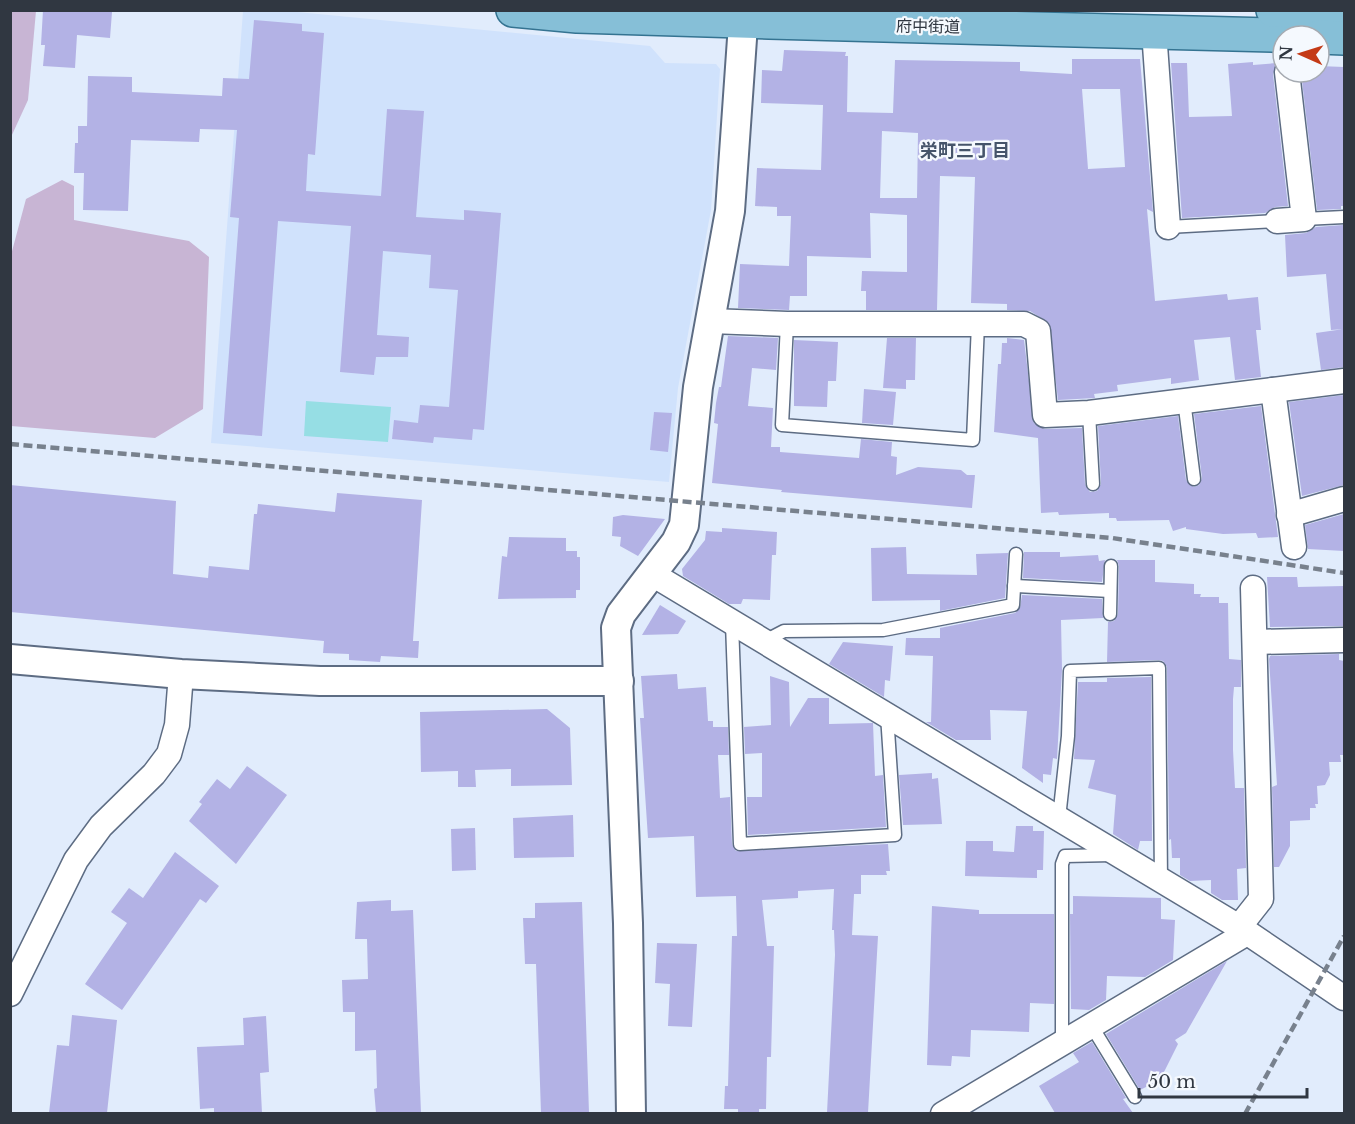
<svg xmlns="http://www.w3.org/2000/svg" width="1355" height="1124" font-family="'Libre Baskerville','Noto Sans JP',serif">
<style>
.built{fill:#d0e2fc}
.green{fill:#c8b5d4}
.water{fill:#96dee4}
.building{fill:#b3b2e5;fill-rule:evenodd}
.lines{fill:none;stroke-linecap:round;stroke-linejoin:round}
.service-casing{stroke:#5d6c83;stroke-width:15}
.minor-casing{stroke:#5d6c83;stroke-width:27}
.tertiary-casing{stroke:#5d6c83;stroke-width:32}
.primary-casing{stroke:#347391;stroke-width:36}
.service{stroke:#fff;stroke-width:12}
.minor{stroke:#fff;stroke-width:24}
.tertiary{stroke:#fff;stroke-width:28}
.primary{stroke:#86bfd7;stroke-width:33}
.rail{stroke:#78818d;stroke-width:4.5;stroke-dasharray:9 4.5;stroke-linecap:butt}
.labels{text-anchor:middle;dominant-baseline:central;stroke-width:4.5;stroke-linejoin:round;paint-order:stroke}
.street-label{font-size:16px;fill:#303741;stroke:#f5f9fe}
.neighbourhood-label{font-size:18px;font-weight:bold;fill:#45546a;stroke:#f5f9fe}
</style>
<rect width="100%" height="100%" fill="#e1ecfc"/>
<polygon class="built" points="243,11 287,11 650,46 665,63 716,64 720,69 711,210 678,388 669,482 211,443"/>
<g class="green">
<polygon points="11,10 36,11 28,100 11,137"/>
<polygon points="62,180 74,186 74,220 189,241 209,257 203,409 155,438 11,426 11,255 26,199"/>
</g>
<polygon class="water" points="306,401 391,407 388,442 304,436"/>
<g class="building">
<polygon points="43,10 112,12 110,38 77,35 75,68 43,66 45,45 41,45"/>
<polygon points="254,20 302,24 302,31 324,33 315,155 308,154 306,191 381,196 387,109 424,111 416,217 464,220 464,210 501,213 484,430 473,429 472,440 434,437 433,443 392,439 394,420 418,423 420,405 449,407 458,290 429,288 431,255 383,251 377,335 409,337 408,357 376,357 374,375 340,372 351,226 278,221 262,436 223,433 239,218 230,217 237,130 200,129 199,142 131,140 128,211 83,210 84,173 74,173 75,143 78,143 78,126 87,126 88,76 132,77 132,92 222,96 223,78 249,79"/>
<path d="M784 50 846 52 845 56H848L847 112 893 113 895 60 1020 62V71L1072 74V59H1140L1153 212 1147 209 1155 301 1227 294 1228 300 1258 297 1261 330H1256L1261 377 1235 380 1230 337 1194 340 1199 380 1171 384V378L1117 385 1118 391 1094 394 1095 398 1058 400 1049 323 1030 311 1007 310V304L971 303 975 177 940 176 937 310H866V291H861L862 271 907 272V215L870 213 871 258 807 256V296H790L789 310 738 308 740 264 789 266 791 216H777V207L755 206 757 168 821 170 823 105 761 103 762 70 782 71ZM1082 89H1120L1125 167 1088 169ZM882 131 918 133 917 198H880Z"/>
<polygon points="1253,62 1253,65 1277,63 1273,74 1288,206 1275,207 1265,213 1182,218 1171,63 1187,63 1189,117 1232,116 1228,64"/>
<polygon points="1319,66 1344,67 1344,206 1341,206 1341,209 1317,210 1301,72 1319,72"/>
<polygon points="1343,225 1344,240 1344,367 1321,370 1316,333 1344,329 1331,330 1326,274 1287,277 1285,235 1306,233 1316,227"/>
<polygon points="728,336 778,338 776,370 752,368 748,406 773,408 771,447 780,447 780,452 859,458 861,439 892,442 891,456 897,457 896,475 918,467 961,470 967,475 975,475 972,508 781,492 782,490 712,483 718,424 714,423 716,403 719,387 721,387"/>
<polygon points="887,338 916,338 915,380 906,380 906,389 883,388"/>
<polygon points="1007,338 1024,340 1034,423 1045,429 1082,428 1085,484 1090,492 1097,491 1101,484 1098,426 1178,416 1186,480 1194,487 1199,485 1202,478 1194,414 1261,406 1278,537 1258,538 1256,533 1223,534 1186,529 1186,527 1173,531 1169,520 1117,521 1116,518 1109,518 1109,513 1059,515 1058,512 1041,513 1038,438 994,432 998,364 1001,364 1002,343 1007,343"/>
<polygon points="794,340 838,342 836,381 828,381 827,407 794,406"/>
<polygon points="864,389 896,392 893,425 862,423"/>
<polygon points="1344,395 1344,485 1302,496 1289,402"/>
<polygon points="654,412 672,413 668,452 650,450"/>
<polygon points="10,485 176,501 173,574 208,578 209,566 249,570 254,514 257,514 258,504 335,512 337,493 422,500 413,641 419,641 418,658 381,656 380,662 349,660 349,654 323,653 324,641 10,612"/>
<polygon points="1344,514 1344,551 1308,549 1305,525"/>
<polygon points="623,515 665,519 638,556 620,546 621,537 612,536 613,517"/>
<polygon points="722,528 777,532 776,555 772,555 770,600 743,599 741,604 729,604 683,576 682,569 705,540 706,531 722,532"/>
<polygon points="509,537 566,538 566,551 577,551 577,557 580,557 580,590 576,590 576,598 498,599 502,556 507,557"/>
<polygon points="906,547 907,574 977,575 976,554 1008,553 1005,598 940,611 940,600 872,601 871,548"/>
<polygon points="1024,552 1060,552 1060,557 1098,555 1099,561 1105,560 1102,582 1023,578"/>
<polygon points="1117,560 1155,560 1155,582 1194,584 1194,594 1201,594 1200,597 1219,597 1219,603 1228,603 1229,659 1241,660 1241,687 1234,687 1233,699 1233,750 1235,788 1244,788 1246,868 1237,869 1238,900 1222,900 1211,893 1211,880 1190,881 1180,875 1180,858 1172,858 1171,839 1169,840 1167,667 1163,661 1159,660 1107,662 1108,622 1114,621 1118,614 1119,566"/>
<polygon points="1267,577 1297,577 1298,587 1344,586 1344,626 1270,627"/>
<polygon points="1022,595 1102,599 1103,618 1061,620 1062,670 1057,759 1053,758 1051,775 1043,774 1043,783 1022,768 1027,711 990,710 991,740 956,740 926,722 931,722 933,656 905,655 906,638 940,638 940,628 1015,613 1020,608"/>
<polygon points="660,605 686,621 678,634 642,635"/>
<polygon points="843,642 893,646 890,681 885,680 884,697 829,664"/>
<polygon points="1339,654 1339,660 1344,661 1344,755 1340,755 1341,762 1329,762 1330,775 1325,785 1317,786 1318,804 1315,804 1316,808 1310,808 1310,820 1290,821 1290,846 1279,867 1274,867 1272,787 1277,785 1269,659 1270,656"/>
<polygon points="677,674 678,689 706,687 708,721 713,721 713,727 728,727 729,755 718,755 720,798 730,797 732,844 736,851 888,844 890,871 886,871 887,875 861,875 861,894 854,894 852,935 878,936 868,1113 827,1113 835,955 834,930 832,930 834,889 798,891 798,898 762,900 767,946 774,946 771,1057 767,1057 766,1109 759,1109 759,1113 738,1113 738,1109 724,1109 725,1086 728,1086 732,936 737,936 736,896 696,897 694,836 648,838 640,718 644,718 641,676"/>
<polygon points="770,676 789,682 790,727 808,698 829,698 829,724 873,723 875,776 883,775 886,827 748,835 747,797 762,797 762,753 745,754 744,727 771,725"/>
<polygon points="1151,677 1152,841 1140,841 1138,850 1113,834 1116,795 1088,788 1095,760 1074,759 1078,682 1107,682 1107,678"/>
<polygon points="547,709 570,728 572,785 511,786 511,769 475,770 476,787 458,787 458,771 421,772 420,712"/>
<polygon points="247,766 287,795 236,864 189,821 202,804 199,802 217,779 230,789"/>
<polygon points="932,773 932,779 938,778 942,824 903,825 899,775"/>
<polygon points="573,815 574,857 514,858 513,818"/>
<polygon points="1016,826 1033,826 1033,831 1044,831 1043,870 1037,870 1037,878 965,876 966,841 993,841 993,851 1014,852"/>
<polygon points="475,828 476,870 452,871 451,829"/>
<polygon points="175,852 219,886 206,903 200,899 122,1010 85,984 127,923 111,912 129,888 143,898"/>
<polygon points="1073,896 1161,898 1161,919 1175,920 1173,960 1145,977 1107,976 1106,1000 1089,1010 1071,1009 1070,914 1073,914"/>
<polygon points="391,900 391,911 413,910 421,1113 376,1113 374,1089 377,1088 376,1050 355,1051 355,1012 343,1012 342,980 368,979 367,939 355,939 357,902"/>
<polygon points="582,902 589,1113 541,1113 536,964 525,964 523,918 535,918 535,903"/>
<polygon points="932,906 979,910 979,914 1054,914 1054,1004 1030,1003 1029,1032 971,1030 970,1057 952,1056 951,1066 927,1065"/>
<polygon points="657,943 697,944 692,1027 668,1026 670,984 655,983"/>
<polygon points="1227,961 1186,1033 1175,1040 1178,1044 1160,1080 1140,1090 1106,1034"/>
<polygon points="72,1015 117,1020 107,1113 49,1113 57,1045 69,1046"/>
<polygon points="266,1016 269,1072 260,1073 262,1113 214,1113 214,1108 200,1109 197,1047 244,1045 243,1018"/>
<polygon points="1092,1042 1126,1098 1123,1099 1133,1113 1055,1113 1039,1086 1079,1062 1073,1053"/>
</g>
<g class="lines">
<defs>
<g id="service">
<polyline points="1304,219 1344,217"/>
<polyline points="1168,227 1277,221"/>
<polyline points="787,324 782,425 973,440 978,324"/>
<polyline points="1184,400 1194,479"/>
<polyline points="1089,413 1093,484"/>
<polyline points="1014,586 1110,591"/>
<polyline points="1110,614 1111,566"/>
<polyline points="732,623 740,844 895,835 887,715"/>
<polyline points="763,642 784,631 883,630 1013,605 1016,554"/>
<polyline points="1059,818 1068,736 1070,671 1159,668 1161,881"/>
<polyline points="1091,1025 1135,1097"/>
<polyline points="1062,1042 1062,864 1065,856 1112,855"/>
</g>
<g id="minor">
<polyline points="1154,31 1168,227"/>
<polyline points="1277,221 1304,219 1287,72"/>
<polyline points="710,321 787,324 1024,324 1038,331 1045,415 1089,413 1344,381"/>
<polyline points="1273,390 1294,547"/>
<polyline points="1289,515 1344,499"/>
<polyline points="652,574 1239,927 1344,998"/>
<polyline points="1255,642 1344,640"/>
<polyline points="1239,927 1261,899 1253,588"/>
<polyline points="10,994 76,860 101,826 154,774 169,754 177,725 181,674"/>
<polyline points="943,1114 1247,933"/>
</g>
<g id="tertiary">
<polyline points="10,659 181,674 320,681 619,681"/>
<polyline points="631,1114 628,923 616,628 621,614 676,542 684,525 698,387 730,211 744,10"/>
</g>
<g id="primary">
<polyline points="513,10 577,16 769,22 1307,36"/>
<polyline points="1273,10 1344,13"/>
<polyline points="1319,37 1344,38"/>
</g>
</defs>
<use href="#service" class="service-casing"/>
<use href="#minor" class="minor-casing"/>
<use href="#tertiary" class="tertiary-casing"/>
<use href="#primary" class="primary-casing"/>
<use href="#service" class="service"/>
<use href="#minor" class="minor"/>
<use href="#tertiary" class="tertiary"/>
<use href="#primary" class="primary"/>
<g class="rail">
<polyline points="10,444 1112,538 1344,573"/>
<polyline points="1245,1114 1344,936"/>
</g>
</g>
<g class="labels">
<g class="street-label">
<text transform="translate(928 26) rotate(1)">府中街道</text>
</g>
<g class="neighbourhood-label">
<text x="965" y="151">栄町三丁目</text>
</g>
</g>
<rect width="1355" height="1124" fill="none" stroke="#303741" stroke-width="24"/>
<g transform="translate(1301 54) rotate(273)"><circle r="28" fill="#f5f9fe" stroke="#a6abb2" stroke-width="1.5"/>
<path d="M0-4.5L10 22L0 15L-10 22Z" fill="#c43a16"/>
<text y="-9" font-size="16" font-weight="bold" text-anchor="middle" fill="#303741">N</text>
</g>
<path d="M1139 1088v9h168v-9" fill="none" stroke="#303741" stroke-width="3"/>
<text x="1148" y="1088" font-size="18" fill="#303741" stroke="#f5f9fe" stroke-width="4.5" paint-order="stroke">50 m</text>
</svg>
